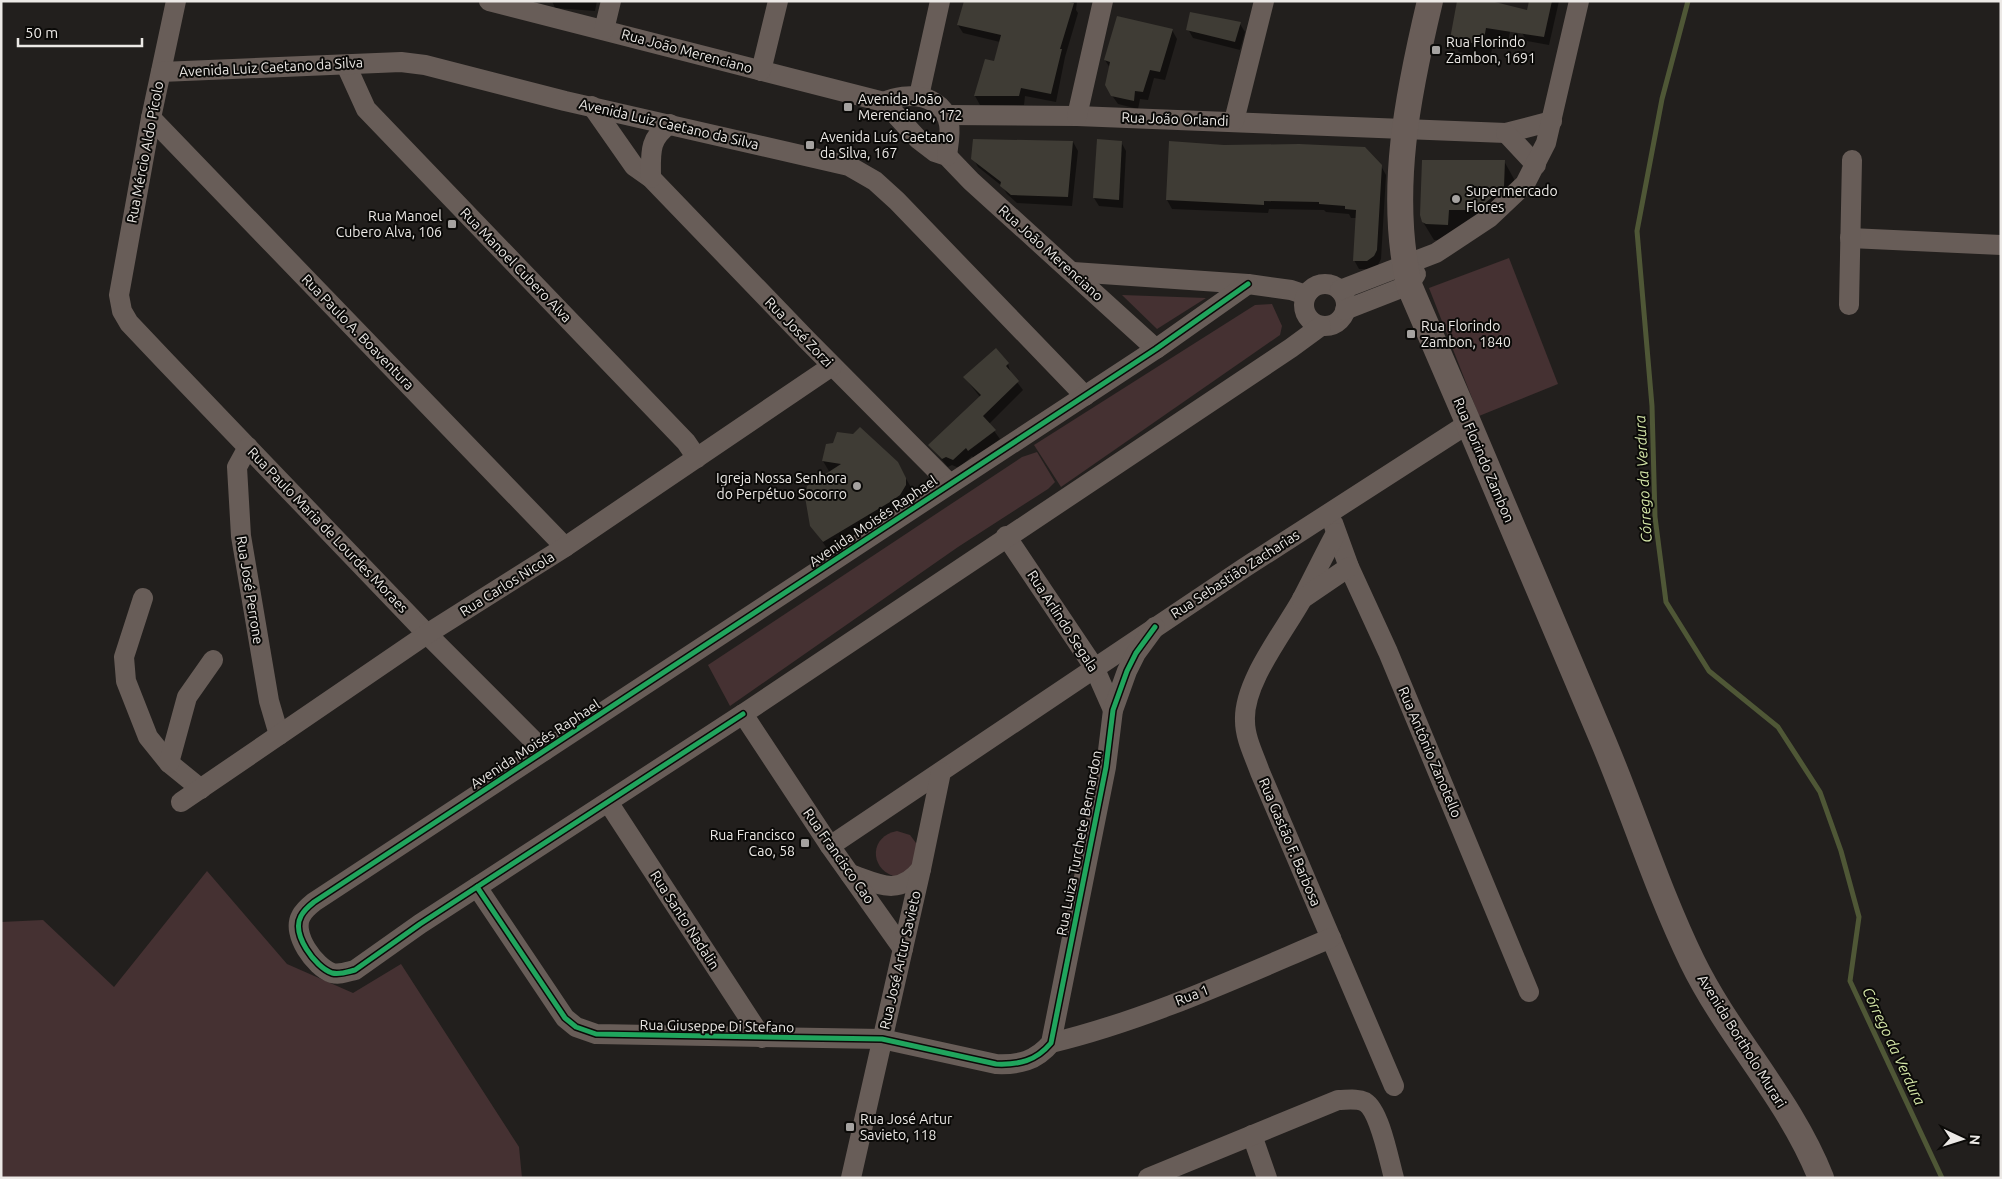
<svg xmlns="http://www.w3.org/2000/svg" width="2002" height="1179" font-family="Ubuntu,sans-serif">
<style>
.green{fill:#453132}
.shadow{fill:#0007}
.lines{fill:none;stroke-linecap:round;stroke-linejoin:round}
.stream{stroke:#4f5736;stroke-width:5}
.building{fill:#3f3c35}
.minor{stroke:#685d58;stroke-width:20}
.major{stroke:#695d58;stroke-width:26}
.cycleway-casing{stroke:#0b0a08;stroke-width:8}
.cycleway{stroke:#20a55d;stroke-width:5}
.poi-dot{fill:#a5a2a0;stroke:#0b0a08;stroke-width:2}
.labels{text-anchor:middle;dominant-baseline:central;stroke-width:4;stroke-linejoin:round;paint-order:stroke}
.poi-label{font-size:14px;fill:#ece9e6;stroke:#0b0a08;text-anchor:start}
.street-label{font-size:14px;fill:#ece9e6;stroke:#0b0a08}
.water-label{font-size:15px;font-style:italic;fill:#d5e7a8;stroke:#0b0a08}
</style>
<rect width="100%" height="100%" fill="#221f1d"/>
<g class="green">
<polygon points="1509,258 1558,384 1479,416 1429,288"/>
<polygon points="1122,295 1206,298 1157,329"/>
<polygon points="1272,304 1282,326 1280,335 1061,487 1034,445 1255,305"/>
<polygon points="1037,452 1055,482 1048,489 958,547 730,706 708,665 1022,457"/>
<path d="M897 831 910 835 919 847 908 874 893 876C869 867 870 836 897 831Z"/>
<polygon points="207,871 287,964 353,993 401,964 519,1147 522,1178 1,1178 1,922 43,920 114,987"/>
</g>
<g class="shadow">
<polygon points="552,1 597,1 595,11 555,8"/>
<polygon points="965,1 1077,1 1076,10 1078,13 1065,57 1056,102 1025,96 1024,105 980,105 975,96 986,60 995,62 1000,42 963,33 958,25"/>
<polygon points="1530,1 1559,1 1549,45 1527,41 1522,33"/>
<polygon points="1512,20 1508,43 1494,41 1490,58 1459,52 1451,38"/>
<polygon points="1240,24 1245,32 1240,50 1193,38 1188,29"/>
<polygon points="1172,30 1177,39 1165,80 1154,78 1148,100 1140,99 1138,109 1118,104 1111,94 1110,68 1105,60"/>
<polygon points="1073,142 1078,151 1072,206 1017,203 1007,194 1002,186 978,167 973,158"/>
<polygon points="1121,142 1126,151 1123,208 1099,206 1094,198"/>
<polygon points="1170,142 1381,166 1386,175 1381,259 1378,265 1372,269 1359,269 1354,260 1357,218 1351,218 1349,214 1326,212 1324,210 1269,209 1268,213 1172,209 1167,200"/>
<polygon points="1504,161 1514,179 1513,206 1457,242 1434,240 1423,222"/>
<polygon points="1008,364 1011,374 1023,390 989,424 1000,439 974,459 972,456 959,468 952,465 948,467 929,445 980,397 965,378"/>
<polygon points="823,461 897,463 916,496 834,559 811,525 830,473"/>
</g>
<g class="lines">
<polyline class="stream" points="1688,1 1662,99 1637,231 1652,406 1655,517 1666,602 1709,671 1778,727 1820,792 1841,851 1859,917 1850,981 1942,1178"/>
</g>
<g class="building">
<polygon points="964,1 1063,1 1074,3 1060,49 1062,49 1051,94 1021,88 1019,96 974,96 985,59 994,61 1001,35 957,25"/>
<polygon points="1457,1 1491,1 1527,10 1529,1 1552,1 1544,37 1486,28 1483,45 1450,39"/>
<polygon points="1190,12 1241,22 1235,42 1186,30"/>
<polygon points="1117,16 1173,29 1160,72 1150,70 1143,92 1135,91 1134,101 1111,96 1105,85 1110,62 1104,60"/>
<polygon points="973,139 1073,141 1068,197 1011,195 1000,186 1001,182 971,159"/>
<polygon points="1097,139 1122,141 1119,200 1093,198"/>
<polygon points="1169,141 1224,145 1299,144 1365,147 1382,165 1377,250 1374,256 1367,261 1353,261 1356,210 1345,209 1345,206 1319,204 1319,202 1264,201 1264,205 1166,200"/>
<polygon points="1422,160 1505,160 1504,187 1477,210 1449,210 1448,225 1426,224 1422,222 1420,215"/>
<polygon points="996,348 1009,363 1006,366 1019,381 983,416 996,430 968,451 966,448 953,460 946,457 942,459 928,445 981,395 963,377"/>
<polygon points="860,427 898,462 906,478 906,485 900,495 890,502 823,542 810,526 805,497 807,486 841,464 822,461 826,444 833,443 837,432 853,434"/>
</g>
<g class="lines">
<g class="minor">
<polyline points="176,1 151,118 119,295 122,311 129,323 165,361 427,634 544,751"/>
<polyline points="489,1 884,102 918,139 935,152 947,156 971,181 1156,349"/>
<polyline points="604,30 611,1"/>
<polyline points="346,65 366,109 686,442 697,458"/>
<polyline points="761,71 778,1"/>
<polyline points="161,72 401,62 425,65 565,101 849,166 875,181 897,201 1085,396"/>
<polyline points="919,96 940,1"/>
<path d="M884 102C907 91 943 94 949 124 951 134 948 146 947 156"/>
<polyline points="592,106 634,166 651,178 807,340 949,483"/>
<polyline points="946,115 1077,116 1506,133 1552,121"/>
<polyline points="1077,116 1103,1"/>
<polyline points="151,118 565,547"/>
<polyline points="1234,121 1264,1"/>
<polyline points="1506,133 1536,165"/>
<path d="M651 178C651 154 648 139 670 124"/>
<polyline points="1850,238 2001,245"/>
<polyline points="1073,272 1248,284 1291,290 1306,295"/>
<circle cx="1325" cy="305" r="21"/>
<polyline points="1340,290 1436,253 1489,218 1525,184 1546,143 1579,1"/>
<polyline points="1849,305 1852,160"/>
<polyline points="1345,310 1409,285 1416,274"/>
<polyline points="248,447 237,467 241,536 269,701 279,735"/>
<polyline points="1333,523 1349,567 1388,652 1529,992"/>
<path d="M1336 533C1324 555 1313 578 1301 601 1283 633 1243 683 1245 721 1245 738 1254 755 1260 772L1394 1086"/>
<polyline points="1006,536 1094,667 1113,710"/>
<polyline points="143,598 124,657 126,681 148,737 169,763 201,789"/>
<polyline points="1302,599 1349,567"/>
<path d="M743 714 420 924 355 970C347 972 340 975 332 973 315 967 291 934 301 916 304 910 309 906 314 902L1156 349 1248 284"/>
<polyline points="169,763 187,697 213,660"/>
<polyline points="181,802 427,634 565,547 832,366"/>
<polyline points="608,802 762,1038"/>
<polyline points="830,846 1244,568 1469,423"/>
<path d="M850 874C879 884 898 897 921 869"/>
<path d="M477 887 565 1018 576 1027 596 1034 882 1039 996 1064C1019 1065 1036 1061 1051 1043L1106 767 1113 710 1127 671 1136 653 1155 627"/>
<polyline points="903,949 830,846 743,714 1291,348 1321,326"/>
<path d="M1051 1043C1147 1020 1239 977 1331 938"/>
<polyline points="1252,1135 1267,1178"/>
<polyline points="851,1178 921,869 941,772"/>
<path d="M1148 1178 1338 1100C1347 1100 1357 1098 1365 1102 1380 1111 1389 1161 1394 1178"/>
</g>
<path class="major" d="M1430 1C1408 93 1388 191 1409 285 1474 435 1538 586 1601 736 1633 811 1657 889 1692 961 1729 1037 1790 1099 1821 1178"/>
<defs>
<g id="cycleway">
<path d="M743 714 420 924 355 970C347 972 340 975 332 973 315 967 291 934 301 916 304 910 309 906 314 902L1156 349 1248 284"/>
<path d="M477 887 565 1018 576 1027 596 1034 882 1039 996 1064C1019 1065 1036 1061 1051 1043L1106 767 1113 710 1127 671 1136 653 1155 627"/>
</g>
</defs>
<use href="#cycleway" class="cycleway-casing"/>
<use href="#cycleway" class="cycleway"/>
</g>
<g class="poi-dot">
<rect x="1431" y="45" width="10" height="10" rx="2.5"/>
<rect x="843" y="102" width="10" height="10" rx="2.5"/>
<rect x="805" y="140" width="10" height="10" rx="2.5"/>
<circle cx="1456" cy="199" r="5"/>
<rect x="447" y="219" width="10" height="10" rx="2.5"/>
<rect x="1406" y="329" width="10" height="10" rx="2.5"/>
<circle cx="857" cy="486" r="5"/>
<rect x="800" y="838" width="10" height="10" rx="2.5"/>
<rect x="845" y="1122" width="10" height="10" rx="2.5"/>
</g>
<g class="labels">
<g class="poi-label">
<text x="1446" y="42">Rua Florindo<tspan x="1446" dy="16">Zambon, 1691</tspan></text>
<text x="858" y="99">Avenida João<tspan x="858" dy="16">Merenciano, 172</tspan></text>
<text x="820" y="137">Avenida Luís Caetano<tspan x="820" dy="16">da Silva, 167</tspan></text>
<text x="1466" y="191">Supermercado<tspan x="1466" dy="16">Flores</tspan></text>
<text x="442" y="216" text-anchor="end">Rua Manoel<tspan x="442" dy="16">Cubero Alva, 106</tspan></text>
<text x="1421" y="326">Rua Florindo<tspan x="1421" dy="16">Zambon, 1840</tspan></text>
<text x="847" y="478" text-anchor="end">Igreja Nossa Senhora<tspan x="847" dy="16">do Perpétuo Socorro</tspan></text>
<text x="795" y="835" text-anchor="end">Rua Francisco<tspan x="795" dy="16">Cao, 58</tspan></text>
<text x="860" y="1119">Rua José Artur<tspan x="860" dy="16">Savieto, 118</tspan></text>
</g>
<g class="street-label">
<text transform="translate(687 51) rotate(15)">Rua João Merenciano</text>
<text transform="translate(271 67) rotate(-3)">Avenida Luiz Caetano da Silva</text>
<text transform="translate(1175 119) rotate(2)">Rua João Orlandi</text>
<text transform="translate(669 124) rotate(13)">Avenida Luiz Caetano da Silva</text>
<text transform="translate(145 152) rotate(-79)">Rua Mércio Aldo Pícolo</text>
<text transform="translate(1051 253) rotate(42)">Rua João Merenciano</text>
<text transform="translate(516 265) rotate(46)">Rua Manoel Cubero Alva</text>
<text transform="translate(358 332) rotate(46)">Rua Paulo A. Boaventura</text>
<text transform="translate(799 332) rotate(46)">Rua José Zorzi</text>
<text transform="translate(1484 460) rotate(67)">Rua Florindo Zambon</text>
<text transform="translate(873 521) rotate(-34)">Avenida Moisés Raphael</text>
<text transform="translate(328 530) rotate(46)">Rua Paulo Maria de Lourdes Moraes</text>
<text transform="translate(1235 574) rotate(-33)">Rua Sebastião Zacharias</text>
<text transform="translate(507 584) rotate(-32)">Rua Carlos Nicola</text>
<text transform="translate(250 590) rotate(81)">Rua José Perrone</text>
<text transform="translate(1063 621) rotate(57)">Rua Arlindo Segala</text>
<text transform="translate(535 744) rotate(-33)">Avenida Moisés Raphael</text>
<text transform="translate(1430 752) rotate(67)">Rua Antônio Zanotello</text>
<text transform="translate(1290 842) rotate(67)">Rua Gastão F. Barbosa</text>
<text transform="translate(1079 843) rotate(-79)">Rua Luiza Turchete Bernardon</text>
<text transform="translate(839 856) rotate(55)">Rua Francisco Cao</text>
<text transform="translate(685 920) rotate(57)">Rua Santo Nadalin</text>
<text transform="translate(900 960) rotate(-77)">Rua José Artur Savieto</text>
<text transform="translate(1192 995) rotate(-21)">Rua 1</text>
<text transform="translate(717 1026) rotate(1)">Rua Giuseppe Di Stefano</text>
<text transform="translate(1742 1041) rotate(58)">Avenida Bortholo Murari</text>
</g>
<g class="water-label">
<text transform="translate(1643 479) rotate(-93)">Córrego da Verdura</text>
<text transform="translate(1894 1046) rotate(65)">Córrego da Verdura</text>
</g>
</g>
<rect width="2002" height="1179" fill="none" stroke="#ece9e6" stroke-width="5"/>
<g transform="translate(1962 1139) rotate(94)" stroke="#0b0a08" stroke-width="4" paint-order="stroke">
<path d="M0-4L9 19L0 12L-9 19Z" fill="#ece9e6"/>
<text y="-8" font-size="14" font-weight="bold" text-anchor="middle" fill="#ece9e6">N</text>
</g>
<path d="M18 38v8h124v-8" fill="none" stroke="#ece9e6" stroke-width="2.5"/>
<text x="25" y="38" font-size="15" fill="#ece9e6" stroke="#0b0a08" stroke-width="4" paint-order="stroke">50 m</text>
</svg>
